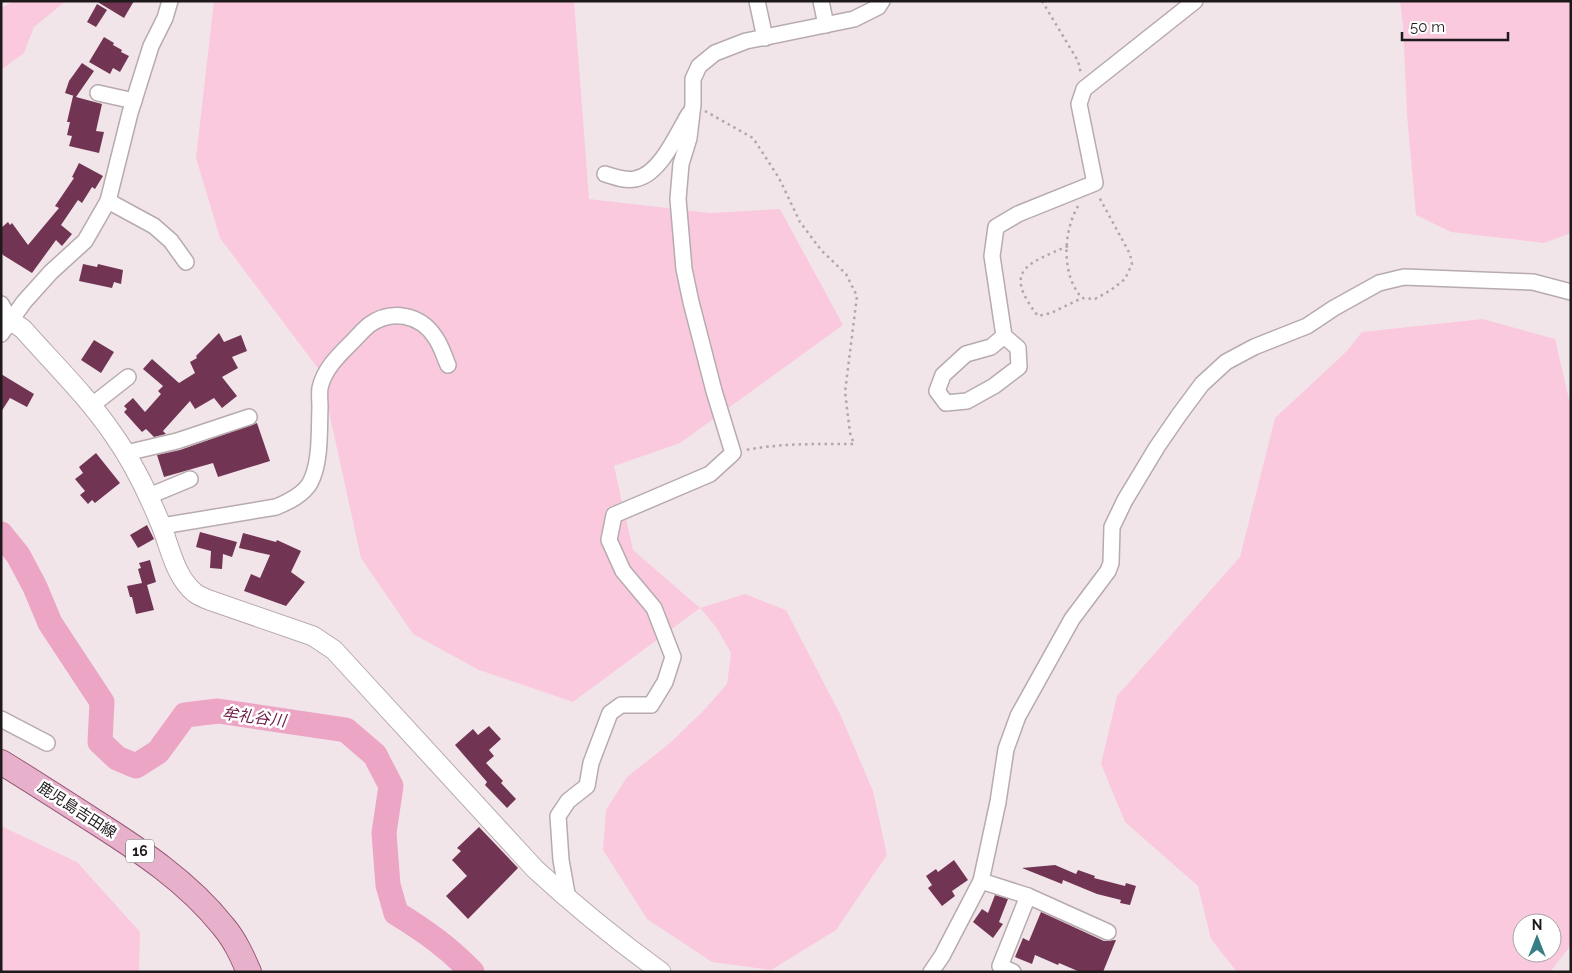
<svg xmlns="http://www.w3.org/2000/svg" width="1572" height="973" font-family="Raleway,'Noto Sans JP',sans-serif">
<style>
.green{fill:#fac9de;fill-rule:evenodd}
.lines{fill:none;stroke-linecap:round;stroke-linejoin:round}
.river{stroke:#eca5c4;stroke-width:25}
.building{fill:#713553}
.minor-casing{stroke:#b7abaf;stroke-width:18}
.tertiary-casing{stroke:#b7abaf;stroke-width:21}
.primary-casing{stroke:#975a77;stroke-width:26}
.path{stroke:#b1a6aa;stroke-width:2.5;stroke-dasharray:2.5 4;stroke-linecap:butt}
.minor{stroke:#fff;stroke-width:15}
.tertiary{stroke:#fff;stroke-width:19}
.primary{stroke:#e8b1cb;stroke-width:24}
.labels{text-anchor:middle;dominant-baseline:central;stroke-width:5;stroke-linejoin:round;paint-order:stroke}
.shield{fill:#fff;stroke:#625e5f;stroke-width:1}
.shield-label{font-size:14px;font-weight:bold;fill:#1e191b}
.street-label{font-size:15px;fill:#1e191b;stroke:#fff}
.water-label{font-size:16px;font-style:italic;fill:#6d1c48;stroke:#fff}
</style>
<rect width="100%" height="100%" fill="#f2e5ea"/>
<g class="green">
<polygon points="14,1 66,1 34,27 24,53 1,70 1,8"/>
<polygon points="214,1 574,1 589,199 710,213 780,209 843,325 680,443 614,466 633,550 700,608 745,594 786,610 841,716 873,791 887,855 836,930 771,970 712,962 647,919 603,850 606,810 627,777 670,743 705,709 727,684 731,653 716,627 700,608 573,702 479,670 413,634 361,558 320,371 220,238 196,158"/>
<polygon points="1400,1 1571,1 1571,233 1544,243 1451,232 1416,215 1407,115 1403,25"/>
<path d="M1483 319 1555 339 1571 408V945L1551 971 1548 972H1237L1211 939 1198 886 1125 822 1101 764 1117 696 1240 557 1275 418 1346 352 1362 332ZM1522 923H1552V953H1522Z"/>
<polygon points="1,826 77,862 140,932 139,972 1,972"/>
</g>
<g class="lines">
<path class="river" d="M1 534 18 555 35 587 50 623 102 702 100 742 117 758 136 766 158 752 185 715 218 711 346 730 375 755 391 786 384 833 388 885 396 913C425 931 448 947 472 972"/>
</g>
<g class="building">
<polygon points="96,1 134,1 124,18"/>
<polygon points="97,4 107,10 96,27 87,22"/>
<polygon points="104,37 114,43 113,45 122,50 121,52 129,56 120,72 113,68 110,74 89,62"/>
<polygon points="82,63 94,71 76,97 102,104 96,131 104,132 99,153 69,146 72,136 67,135 70,122 67,122 73,96 74,96 65,93 69,81"/>
<polygon points="79,163 103,176 95,189 92,187 82,203 78,200 61,225 72,234 62,246 56,240 32,273 3,255 1,252 1,228 8,222 10,225 12,223 28,245 59,208 55,206 74,178 72,177"/>
<polygon points="83,264 97,267 98,264 123,270 121,284 114,282 112,288 79,281"/>
<polygon points="219,333 224,342 241,335 247,351 232,357 238,368 222,377 237,396 222,408 214,398 195,409 190,401 163,431 166,434 154,437 146,429 142,432 124,412 127,409 124,406 133,398 145,412 161,394 158,391 163,386 143,369 152,359 179,383 195,373 190,362 197,358 196,356"/>
<polygon points="94,340 114,352 101,373 81,360"/>
<polygon points="1,374 34,394 27,407 10,398 1,412"/>
<polygon points="257,423 270,461 218,477 213,463 164,477 157,455 180,450"/>
<polygon points="96,453 120,483 95,503 92,500 88,504 80,495 85,491 75,479 83,473 79,467"/>
<polygon points="147,525 154,539 138,548 130,535"/>
<polygon points="200,532 237,542 232,557 223,554 222,569 210,568 211,551 196,547"/>
<polygon points="243,533 276,542 277,540 301,551 291,572 305,582 286,606 244,591 251,574 260,578 270,555 239,548"/>
<polygon points="150,560 156,582 147,585 154,610 136,614 132,597 130,597 127,586 142,583 138,569 141,568 139,563"/>
<polygon points="489,726 501,739 489,750 494,756 486,763 503,781 501,783 516,799 507,808 485,785 487,782 455,745 473,729 478,735"/>
<polygon points="479,827 518,868 468,919 446,896 467,876 452,860 461,851 457,848"/>
<polygon points="954,860 968,880 952,891 955,896 942,906 928,888 932,885 926,876 936,869 938,872"/>
<polygon points="1055,865 1076,874 1078,870 1095,876 1094,878 1125,886 1126,883 1136,886 1130,905 1120,903 1121,900 1097,894 1063,880 1062,884 1022,868"/>
<polygon points="995,895 1008,899 999,922 1003,924 993,938 973,922 982,909 988,913"/>
<polygon points="1041,912 1104,941 1116,940 1103,972 1080,972 1059,963 1058,965 1035,955 1032,964 1015,957 1023,938 1029,941"/>
</g>
<g class="lines">
<defs>
<g id="minor">
<polyline points="757,1 765,38"/>
<polyline points="821,1 826,25"/>
<polyline points="98,93 134,101"/>
<path d="M605 174C614 177 626 181 635 179 660 175 677 134 689 114"/>
<polyline points="108,201 154,226 171,241 186,262"/>
<polyline points="1,304 10,320"/>
<polyline points="1,334 24,302 51,272 85,241 108,201 130,113 151,46 165,18 170,1"/>
<polyline points="1004,336 991,347 966,354 943,375 937,391 946,403 967,401 994,386 1019,367 1018,348 1004,336 992,256 996,227 1018,214 1095,183 1079,104 1084,89 1195,1"/>
<polyline points="91,406 128,377"/>
<polyline points="126,453 177,441 249,417"/>
<polyline points="149,496 190,479"/>
<path d="M162 526 276 507C288 502 303 495 310 483 321 463 319 430 320 407 320 401 319 394 320 388 324 369 339 355 352 342 358 336 363 330 369 325 391 309 420 314 435 337 441 345 444 356 448 365"/>
<polyline points="1,719 47,743"/>
<polyline points="981,881 1028,896 1000,966 1013,972"/>
<polyline points="1028,896 1108,932"/>
<polyline points="568,899 561,860 558,816 568,801 587,786 591,763 610,713 621,705 651,705 665,682 673,657 654,608 623,571 609,540 614,515 710,474 733,453 714,391 691,302 684,269 678,199 681,164 689,138 693,104 693,79 699,66 715,53 746,41 854,19 878,7 882,1"/>
<polyline points="931,972 942,956 981,881 998,802 1006,749 1018,716 1072,619 1108,571 1111,563 1112,527 1125,500 1157,447 1179,415 1202,384 1226,362 1254,347 1307,326 1334,308 1379,283 1404,277 1533,282 1571,292"/>
</g>
<path id="tertiary" d="M1 320H10L23 329C53 363 87 396 113 434 133 462 148 493 161 525 170 547 175 577 195 593 199 596 204 598 209 600L313 636 334 650 535 869C575 906 617 940 661 972"/>
<path id="primary" d="M1 762C32 781 63 801 94 821 141 851 188 882 223 926 235 940 242 956 249 972"/>
</defs>
<use href="#minor" class="minor-casing"/>
<use href="#tertiary" class="tertiary-casing"/>
<use href="#primary" class="primary-casing"/>
<g class="path">
<polyline points="1042,1 1078,61 1081,74"/>
<path d="M705 111 753 138 779 178 800 222 821 250 846 274 857 296 845 392 850 433 854 444C818 444 782 443 746 450"/>
<path d="M1078 206C1063 232 1061 275 1082 298L1095 299 1111 290 1125 279 1132 264 1130 254 1099 197"/>
<path d="M1068 246C1027 264 1002 270 1038 316L1051 313 1082 298"/>
</g>
<use href="#minor" class="minor"/>
<use href="#tertiary" class="tertiary"/>
<use href="#primary" class="primary"/>
</g>
<g class="labels">
<rect class="shield" x="126" y="839.5" width="28" height="23" rx="4"/>
<g class="shield-label">
<text x="140" y="851">16</text>
</g>
<g class="street-label">
<text transform="translate(77 810) rotate(33)">鹿児島吉田線</text>
</g>
<g class="water-label">
<text transform="translate(254 717) rotate(7)">牟礼谷川</text>
</g>
</g>
<rect width="1572" height="973" fill="none" stroke="#1e191b" stroke-width="5"/>
<g transform="translate(1537 938)"><circle r="24" fill="#ffffff" stroke="#a5a3a4"/>
<path d="M0-4L9 19L0 12L-9 19Z" fill="#377f84"/>
<text y="-8" font-size="14" font-weight="bold" text-anchor="middle" fill="#1e191b">N</text>
</g>
<path d="M1402 32v8h106v-8" fill="none" stroke="#1e191b" stroke-width="2.5"/>
<text x="1410" y="32" font-size="15" fill="#1e191b" stroke="#ffffff" stroke-width="4" paint-order="stroke">50 m</text>
</svg>
